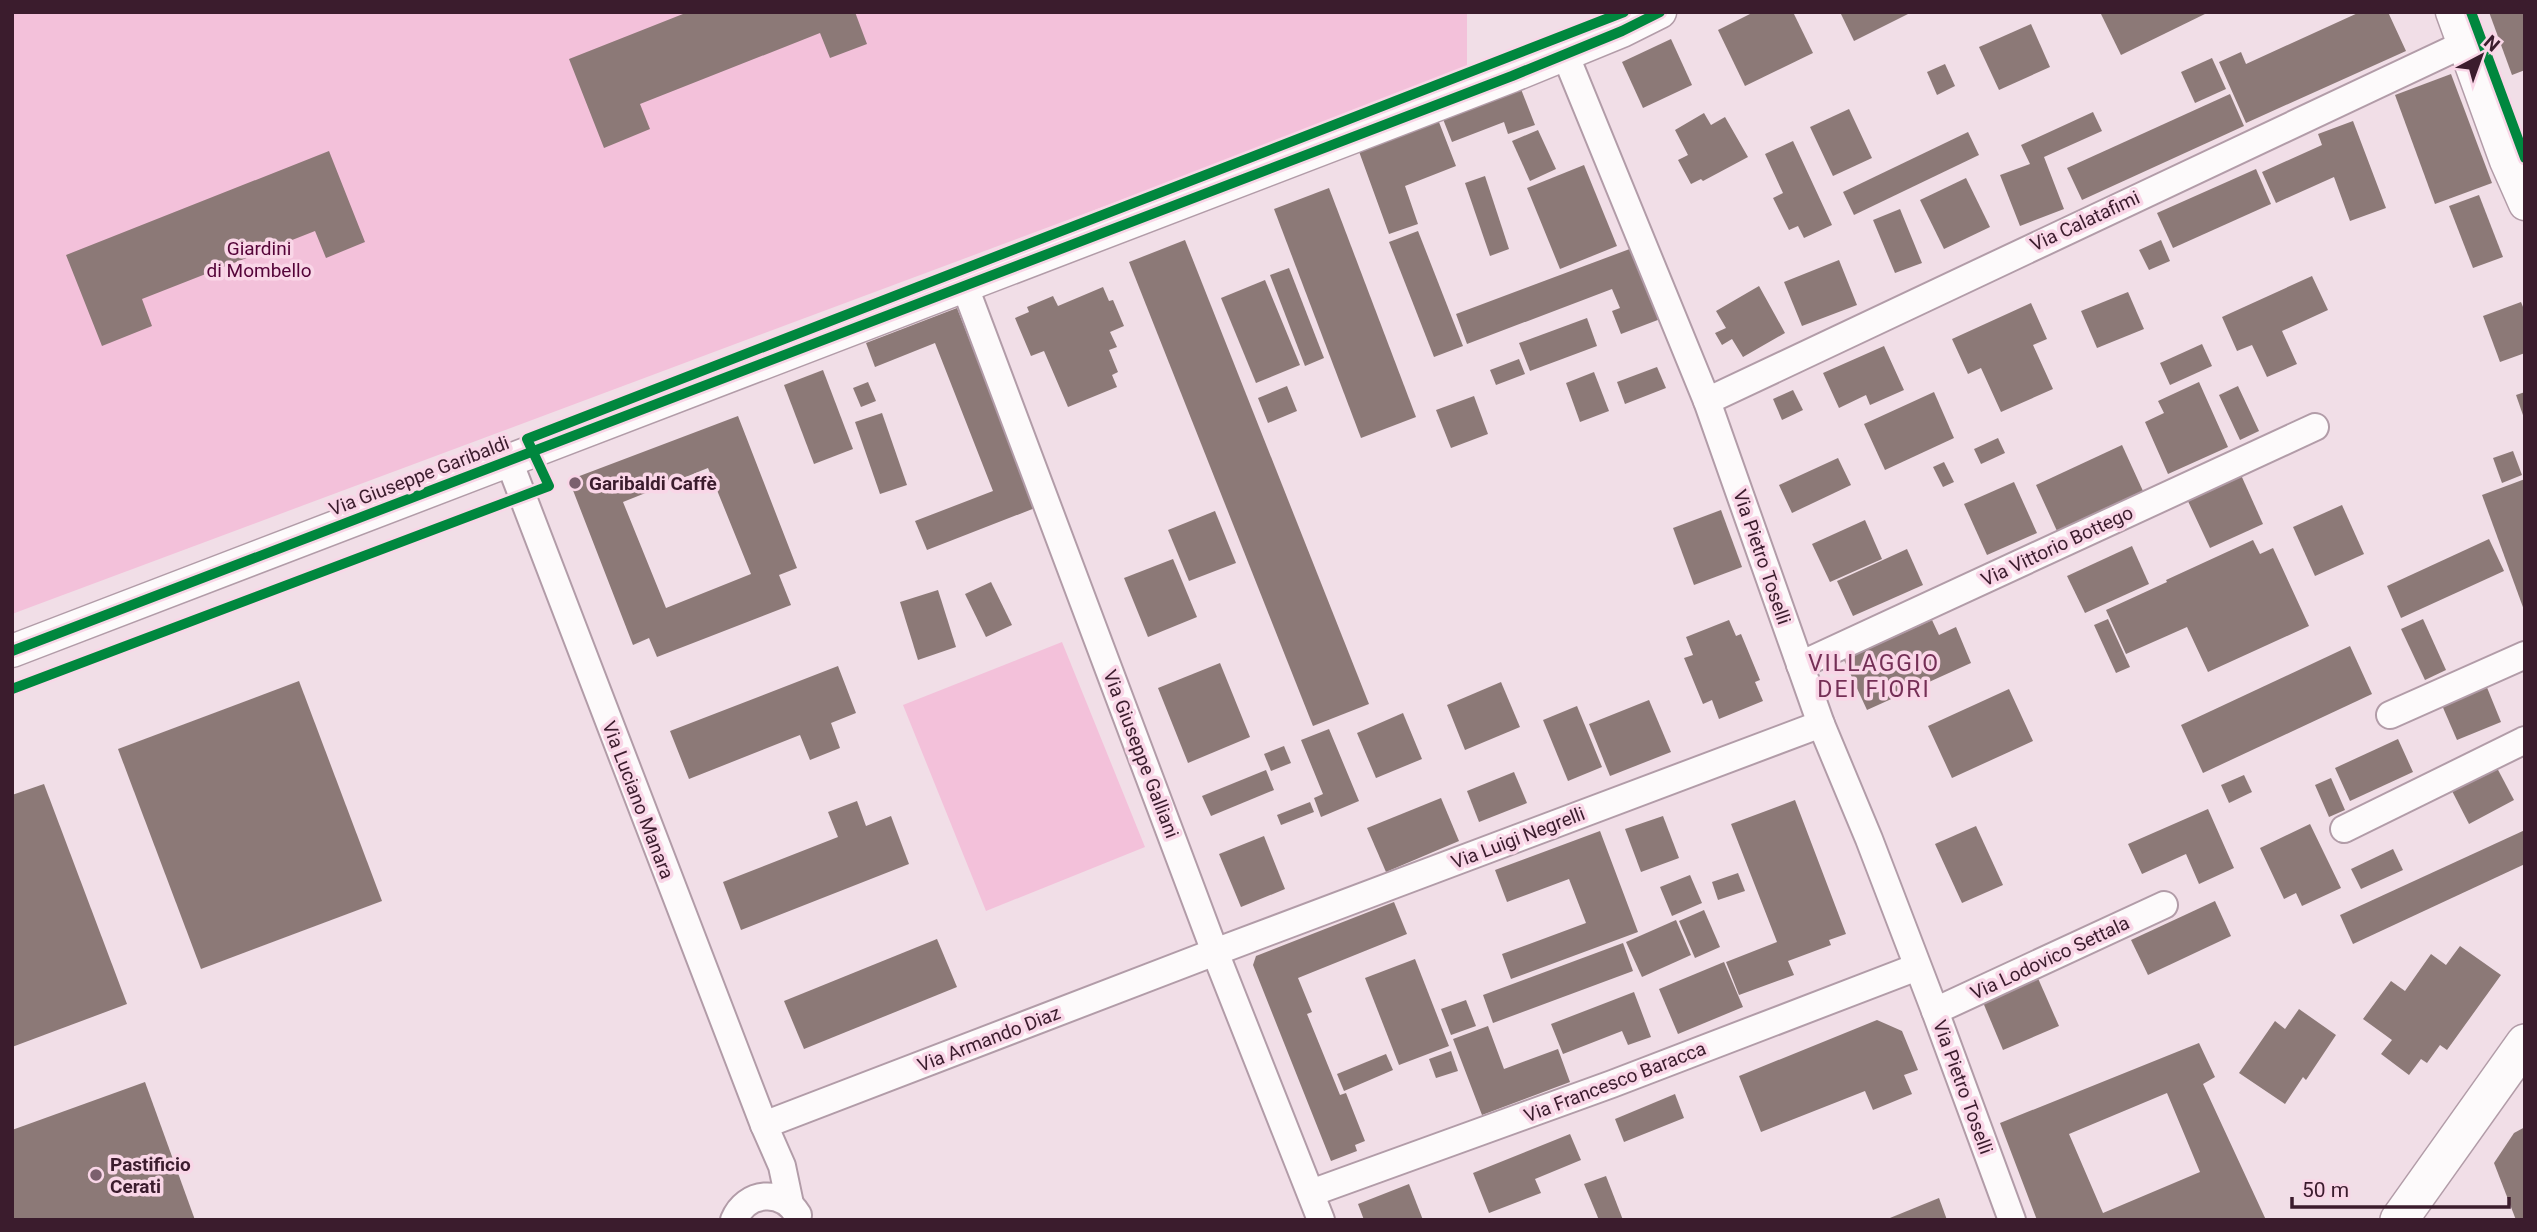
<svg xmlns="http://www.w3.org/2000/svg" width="2537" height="1232" font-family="Roboto,sans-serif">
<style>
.green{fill:#f3c1da}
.building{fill:#8c7977;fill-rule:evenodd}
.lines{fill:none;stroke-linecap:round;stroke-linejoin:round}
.minor-casing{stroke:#b29ca8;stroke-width:30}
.tertiary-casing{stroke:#b29ca8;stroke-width:35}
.secondary-casing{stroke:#b29ca8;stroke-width:40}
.minor{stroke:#fdfafb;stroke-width:26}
.tertiary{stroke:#fdfafb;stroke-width:32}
.secondary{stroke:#fdfafb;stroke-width:37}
.cycleway-casing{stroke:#f9d6e7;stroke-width:15}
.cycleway{stroke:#00873e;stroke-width:10}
.poi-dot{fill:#7b606e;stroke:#f9d6e7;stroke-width:2.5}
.labels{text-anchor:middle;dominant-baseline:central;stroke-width:7;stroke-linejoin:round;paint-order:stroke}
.street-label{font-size:19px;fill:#3b1c2d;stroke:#f9d6e7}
.park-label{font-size:19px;fill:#540338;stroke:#f9d6e7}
.poi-label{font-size:19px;font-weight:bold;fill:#3b1c2d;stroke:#f9d6e7;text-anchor:start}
.quarter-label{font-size:23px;letter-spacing:2px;fill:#752f56;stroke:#f9d6e7}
</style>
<rect width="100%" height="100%" fill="#f1dee7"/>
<g class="green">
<polygon points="12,12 1467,12 1467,71 12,614"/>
<polygon points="1062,642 1145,847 986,911 903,705"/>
</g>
<g class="building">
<polygon points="688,12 855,12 867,44 830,58 820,33 640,104 650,129 604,148 569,59"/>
<polygon points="1754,12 1793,12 1813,53 1745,86 1718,30"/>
<polygon points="1840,12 1912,12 1854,41"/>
<polygon points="2100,12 2209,12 2121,55"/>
<polygon points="2360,12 2388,12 2406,51 2246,123 2219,62 2241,52 2246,64"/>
<polygon points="2489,12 2525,12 2525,70 2512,75"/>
<polygon points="2031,24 2050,67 1999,90 1979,47"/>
<polygon points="1671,39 1692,85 1643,108 1622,62"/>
<polygon points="2212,58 2226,89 2195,103 2181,72"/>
<polygon points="1945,64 1955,86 1937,95 1927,72"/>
<polygon points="2451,74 2492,183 2435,204 2395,95"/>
<polygon points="1519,84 1535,125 1508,134 1504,122 1452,142 1441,114"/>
<polygon points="2230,94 2244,126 2082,200 2067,168"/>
<polygon points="1849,109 1872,158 1833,176 1810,127"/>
<polygon points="2093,112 2102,131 2044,157 2064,209 2020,226 2000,175 2030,164 2021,145"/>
<polygon points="1704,113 1711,125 1725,117 1748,157 1703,181 1701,179 1691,184 1678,160 1688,155 1675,130"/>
<polygon points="1437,117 1456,166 1405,186 1418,224 1389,234 1357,146"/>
<polygon points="2353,121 2386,208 2350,221 2334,177 2276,203 2262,172 2322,145 2318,134"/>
<polygon points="1538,130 1556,169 1530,181 1512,141"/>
<polygon points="1968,132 1979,155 1854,215 1843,192"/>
<polygon points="1793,141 1832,225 1804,238 1798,226 1789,230 1773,198 1783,193 1765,154"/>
<polygon points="329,151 365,242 326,258 315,231 142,299 152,326 102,346 66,255"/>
<polygon points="1584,165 1617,246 1560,269 1527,188"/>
<polygon points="2256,169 2271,204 2173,248 2157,213"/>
<polygon points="1485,176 1509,249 1490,256 1465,183"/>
<polygon points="1966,178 1990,227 1944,249 1920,200"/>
<polygon points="1329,188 1416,417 1361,438 1274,209"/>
<polygon points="2479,195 2503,257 2473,268 2449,206"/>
<polygon points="1900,209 1922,263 1895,273 1873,220"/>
<polygon points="1418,231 1463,346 1434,357 1389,242"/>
<polygon points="1185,240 1369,704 1313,726 1129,262"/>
<polygon points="2161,240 2170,261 2149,270 2139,250"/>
<polygon points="1635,247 1663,318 1621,334 1612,311 1620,308 1612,289 1467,344 1456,314"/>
<polygon points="1839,260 1857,305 1802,326 1784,282"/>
<polygon points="1289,268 1324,358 1305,366 1270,275"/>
<polygon points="2312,276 2328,310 2282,331 2297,364 2267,377 2252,345 2237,351 2222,317"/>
<polygon points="1265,280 1300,365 1256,383 1221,298"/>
<polygon points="1759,286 1785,333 1743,357 1732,339 1722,345 1715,333 1726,328 1716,311"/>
<polygon points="1103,287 1109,301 1113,300 1124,326 1110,332 1117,347 1109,350 1118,372 1112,375 1117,387 1068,407 1044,351 1031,356 1015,318 1029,312 1027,307 1053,296 1058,306"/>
<polygon points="2128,292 2144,329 2097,348 2081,311"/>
<polygon points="2521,302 2525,312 2525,353 2500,362 2483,316"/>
<polygon points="2031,303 2047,339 2033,345 2053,389 2001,412 1981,368 1968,374 1952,339"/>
<polygon points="957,308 1035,508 927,550 915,521 993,491 935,343 875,367 866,343"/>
<polygon points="1587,318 1597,346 1530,371 1519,343"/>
<polygon points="2202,344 2212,366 2170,385 2160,363"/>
<polygon points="1884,346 1904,390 1870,405 1866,395 1839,408 1823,373"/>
<polygon points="1519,359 1525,374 1496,385 1490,370"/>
<polygon points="1657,367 1666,388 1625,404 1617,382"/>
<polygon points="823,370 853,449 814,464 784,385"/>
<polygon points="1594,372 1609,411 1580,422 1566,383"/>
<polygon points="868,382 876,401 861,407 853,388"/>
<polygon points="2199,382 2228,447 2168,474 2145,422 2164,413 2158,401"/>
<polygon points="1287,386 1297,411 1268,423 1258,398"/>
<polygon points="2238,386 2259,431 2240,440 2219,395"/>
<polygon points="1793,390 1803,410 1782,420 1773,399"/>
<polygon points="1934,392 1954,438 1885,470 1864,424"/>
<polygon points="2525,392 2525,418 2524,418 2516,395"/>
<polygon points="1474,396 1488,434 1451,448 1436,410"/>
<polygon points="882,413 907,485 880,494 855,422"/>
<path d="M738 416 797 568 779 575 791 605 657 657 649 638 633 645 569 480ZM708 468 751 574 666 608 623 502Z"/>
<polygon points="1998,438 2005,453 1981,464 1974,449"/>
<polygon points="2122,445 2143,491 2057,531 2036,485"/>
<polygon points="2513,451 2522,475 2502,483 2493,458"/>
<polygon points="1838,458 1851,485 1792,513 1779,485"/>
<polygon points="1944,462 1954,482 1943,487 1933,467"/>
<polygon points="2241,475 2263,524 2210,548 2187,499"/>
<polygon points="2525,479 2525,610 2524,610 2482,495"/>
<polygon points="2014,482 2037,533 1987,555 1964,504"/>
<polygon points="2342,505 2364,554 2315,576 2293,527"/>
<polygon points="1721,510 1742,567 1694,585 1673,528"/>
<polygon points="1215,511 1236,563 1189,581 1168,530"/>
<polygon points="1865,520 1882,559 1830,582 1812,544"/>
<polygon points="2489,539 2504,571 2401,618 2387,586"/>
<polygon points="2253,540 2260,554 2273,548 2309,626 2208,672 2187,627 2126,654 2106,610 2167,582 2166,580"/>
<polygon points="2132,546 2149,584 2085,613 2067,576"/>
<polygon points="1907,549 1923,585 1853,616 1837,581"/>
<polygon points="1173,559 1197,617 1148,637 1124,578"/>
<polygon points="991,582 1012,625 986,637 965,594"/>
<polygon points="938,590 956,647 918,660 900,602"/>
<polygon points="2108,619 2130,667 2116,673 2094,625"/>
<polygon points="2423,619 2446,670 2425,680 2401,629"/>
<polygon points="1729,620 1736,636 1741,634 1760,680 1755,682 1763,701 1719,719 1712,700 1703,704 1684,658 1693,655 1686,637"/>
<polygon points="1932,620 1939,635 1956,627 1971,663 1867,710 1844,660"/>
<polygon points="2350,646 2372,694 2203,773 2181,725"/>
<polygon points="1220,663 1250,737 1188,763 1158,688"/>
<polygon points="838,666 856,713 831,723 840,748 810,760 800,735 689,779 670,731"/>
<polygon points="299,681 382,901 201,969 118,749"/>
<polygon points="1501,682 1520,727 1465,750 1447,705"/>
<polygon points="2486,685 2501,722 2457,740 2441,703"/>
<polygon points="2009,689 2033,741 1952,778 1928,726"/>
<polygon points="1649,700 1671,752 1610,776 1589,724"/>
<polygon points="1577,706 1602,767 1568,781 1543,720"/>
<polygon points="1403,713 1422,759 1376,778 1357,733"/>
<polygon points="1329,729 1359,801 1321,817 1314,798 1323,794 1301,740"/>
<polygon points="2398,739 2413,772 2350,801 2335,768"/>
<polygon points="1284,746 1291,763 1271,771 1264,754"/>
<polygon points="2496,766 2514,800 2469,824 2451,789"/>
<polygon points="1266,770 1274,790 1211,816 1202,796"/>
<polygon points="1514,772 1527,803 1479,822 1467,791"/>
<polygon points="2244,775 2252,792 2229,803 2221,785"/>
<polygon points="2331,778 2345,810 2329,817 2315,785"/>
<polygon points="44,784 127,1004 12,1047 12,795"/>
<polygon points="1441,798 1459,841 1386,872 1367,828"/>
<polygon points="1795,800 1846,934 1829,940 1831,945 1788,961 1794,975 1739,995 1726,962 1777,942 1731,824"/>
<polygon points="857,801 866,826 891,816 909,864 741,930 723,882 838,837 828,812"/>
<polygon points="1310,802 1314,812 1281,825 1277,815"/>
<polygon points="2208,809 2234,868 2199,884 2186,854 2142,874 2128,844"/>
<polygon points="1663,816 1679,858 1641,872 1625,829"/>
<polygon points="2310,824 2341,888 2302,906 2296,893 2284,899 2260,848"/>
<polygon points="1976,826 2003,885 1962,903 1935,844"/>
<polygon points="2525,830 2525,864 2353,944 2340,915"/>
<polygon points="1600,831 1638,932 1511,979 1502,954 1586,923 1569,879 1507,902 1495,870"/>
<polygon points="1264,836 1285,889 1241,907 1219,854"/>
<polygon points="2393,849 2403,870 2361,889 2351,869"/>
<polygon points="1738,873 1745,891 1718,900 1712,882"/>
<polygon points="1690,875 1702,903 1672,916 1660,887"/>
<polygon points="2215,901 2231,936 2148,975 2131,940"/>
<polygon points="1394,902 1407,934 1298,978 1312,1012 1307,1014 1340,1095 1346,1093 1365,1141 1355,1145 1357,1151 1331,1161 1253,965 1256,956"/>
<polygon points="1704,910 1720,947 1695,958 1679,921"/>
<polygon points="1676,920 1691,955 1642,977 1626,942"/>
<polygon points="937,939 957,987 804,1049 784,1001"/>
<polygon points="1623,943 1633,971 1493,1023 1483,995"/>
<polygon points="2460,946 2501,975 2447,1050 2440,1045 2427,1063 2421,1059 2409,1075 2381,1054 2392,1040 2363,1019 2391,981 2405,991 2431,954 2446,965"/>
<polygon points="1415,959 1449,1046 1399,1065 1365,978"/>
<polygon points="1724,962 1743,1007 1678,1034 1659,989"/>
<polygon points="2037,976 2059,1026 2003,1050 1982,1000"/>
<polygon points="1634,992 1651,1037 1628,1045 1622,1031 1563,1054 1551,1024"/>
<polygon points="1466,1000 1476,1026 1451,1035 1441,1009"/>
<polygon points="2299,1009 2336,1035 2306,1080 2303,1077 2285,1104 2239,1073 2275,1021 2285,1029"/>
<polygon points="1877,1020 1902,1031 1918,1070 1904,1075 1912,1094 1873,1110 1865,1091 1761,1132 1739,1076"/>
<polygon points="1488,1026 1504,1069 1558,1049 1570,1082 1482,1115 1453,1039"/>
<path d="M2199 1043 2215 1077 2203 1084 2266 1220H2037L2000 1123ZM2167 1093 2200 1172 2103 1213 2069 1134Z"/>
<polygon points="1451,1051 1458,1071 1436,1078 1429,1059"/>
<polygon points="1386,1054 1393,1070 1344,1091 1337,1074"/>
<polygon points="145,1082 195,1220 12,1220 12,1130"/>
<polygon points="1675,1094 1684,1118 1624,1142 1615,1119"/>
<polygon points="2525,1127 2525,1220 2516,1220 2494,1163 2514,1133"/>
<polygon points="1570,1134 1581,1160 1535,1179 1541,1193 1489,1213 1473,1173"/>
<polygon points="1606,1176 1623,1220 1599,1220 1584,1184"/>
<polygon points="1409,1184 1423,1220 1364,1220 1358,1204"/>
<polygon points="1939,1198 1947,1220 1885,1220"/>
</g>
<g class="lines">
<defs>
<g id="minor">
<polyline points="1565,54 1707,401 1821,724 1869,839 1935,1011 2012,1220"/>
<polyline points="965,287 1215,952 1321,1220"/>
<polyline points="1707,401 2464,44"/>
<polyline points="509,461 764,1125 782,1166 790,1204"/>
<polyline points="1800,665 2315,427"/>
<polyline points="2390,715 2525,655"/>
<polyline points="2344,829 2525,740"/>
<polyline points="1935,1011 2164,905"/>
<polyline points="764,1125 1215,952 1821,724"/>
<polyline points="1311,1193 1612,1084 1917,967"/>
<path d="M734 1220C746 1191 782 1188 798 1215"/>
</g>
<g id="tertiary">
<polyline points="2452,12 2506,161 2525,204"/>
<polyline points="12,651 1512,76 1622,31 1660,12"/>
</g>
<polyline id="secondary" points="2399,1220 2525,1043"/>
</defs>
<use href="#minor" class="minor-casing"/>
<use href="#tertiary" class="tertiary-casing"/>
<use href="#secondary" class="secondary-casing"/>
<use href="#minor" class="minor"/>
<use href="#tertiary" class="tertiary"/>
<use href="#secondary" class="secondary"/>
<defs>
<g id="cycleway">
<polyline points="2471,12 2525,158"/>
<polyline points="12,651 1512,76 1622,31 1660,12"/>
<polyline points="12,689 549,486 527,439 1624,12"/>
</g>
</defs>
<use href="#cycleway" class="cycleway-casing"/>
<use href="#cycleway" class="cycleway"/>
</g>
<g class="poi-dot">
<circle cx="575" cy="483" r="7"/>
<circle cx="96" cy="1175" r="7"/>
</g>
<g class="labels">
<g class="street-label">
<text transform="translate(2085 221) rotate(-25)">Via Calatafimi</text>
<text transform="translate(419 476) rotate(-21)">Via Giuseppe Garibaldi</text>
<text transform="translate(2057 546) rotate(-25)">Via Vittorio Bottego</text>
<text transform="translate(1762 557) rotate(71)">Via Pietro Toselli</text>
<text transform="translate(1141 754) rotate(69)">Via Giuseppe Galliani</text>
<text transform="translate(638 800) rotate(69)">Via Luciano Manara</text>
<text transform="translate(1518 838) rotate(-21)">Via Luigi Negrelli</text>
<text transform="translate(2050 958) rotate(-25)">Via Lodovico Settala</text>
<text transform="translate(989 1039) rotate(-21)">Via Armando Diaz</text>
<text transform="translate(1615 1082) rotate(-21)">Via Francesco Baracca</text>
<text transform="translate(1963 1087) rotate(70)">Via Pietro Toselli</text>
</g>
<g class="park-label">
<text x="259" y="248">Giardini<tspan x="259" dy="22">di Mombello</tspan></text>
</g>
<g class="poi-label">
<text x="589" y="483">Garibaldi Caffè</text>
<text x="110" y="1164">Pastificio<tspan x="110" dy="22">Cerati</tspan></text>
</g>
<g class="quarter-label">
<text x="1874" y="663">VILLAGGIO<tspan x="1874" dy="26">DEI FIORI</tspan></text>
</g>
</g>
<rect width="2537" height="1232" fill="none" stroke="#3b1c2d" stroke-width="28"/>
<g transform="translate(2481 56) rotate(41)" stroke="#f9d6e7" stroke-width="5" paint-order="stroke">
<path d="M0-5L12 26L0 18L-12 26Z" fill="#3b1c2d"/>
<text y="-10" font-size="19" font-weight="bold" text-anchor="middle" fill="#3b1c2d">N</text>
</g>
<path d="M2292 1197v10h217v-10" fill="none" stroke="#3b1c2d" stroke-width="3.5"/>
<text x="2302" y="1197" font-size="21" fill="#3b1c2d" stroke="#f9d6e7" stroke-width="5" paint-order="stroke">50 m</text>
</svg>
